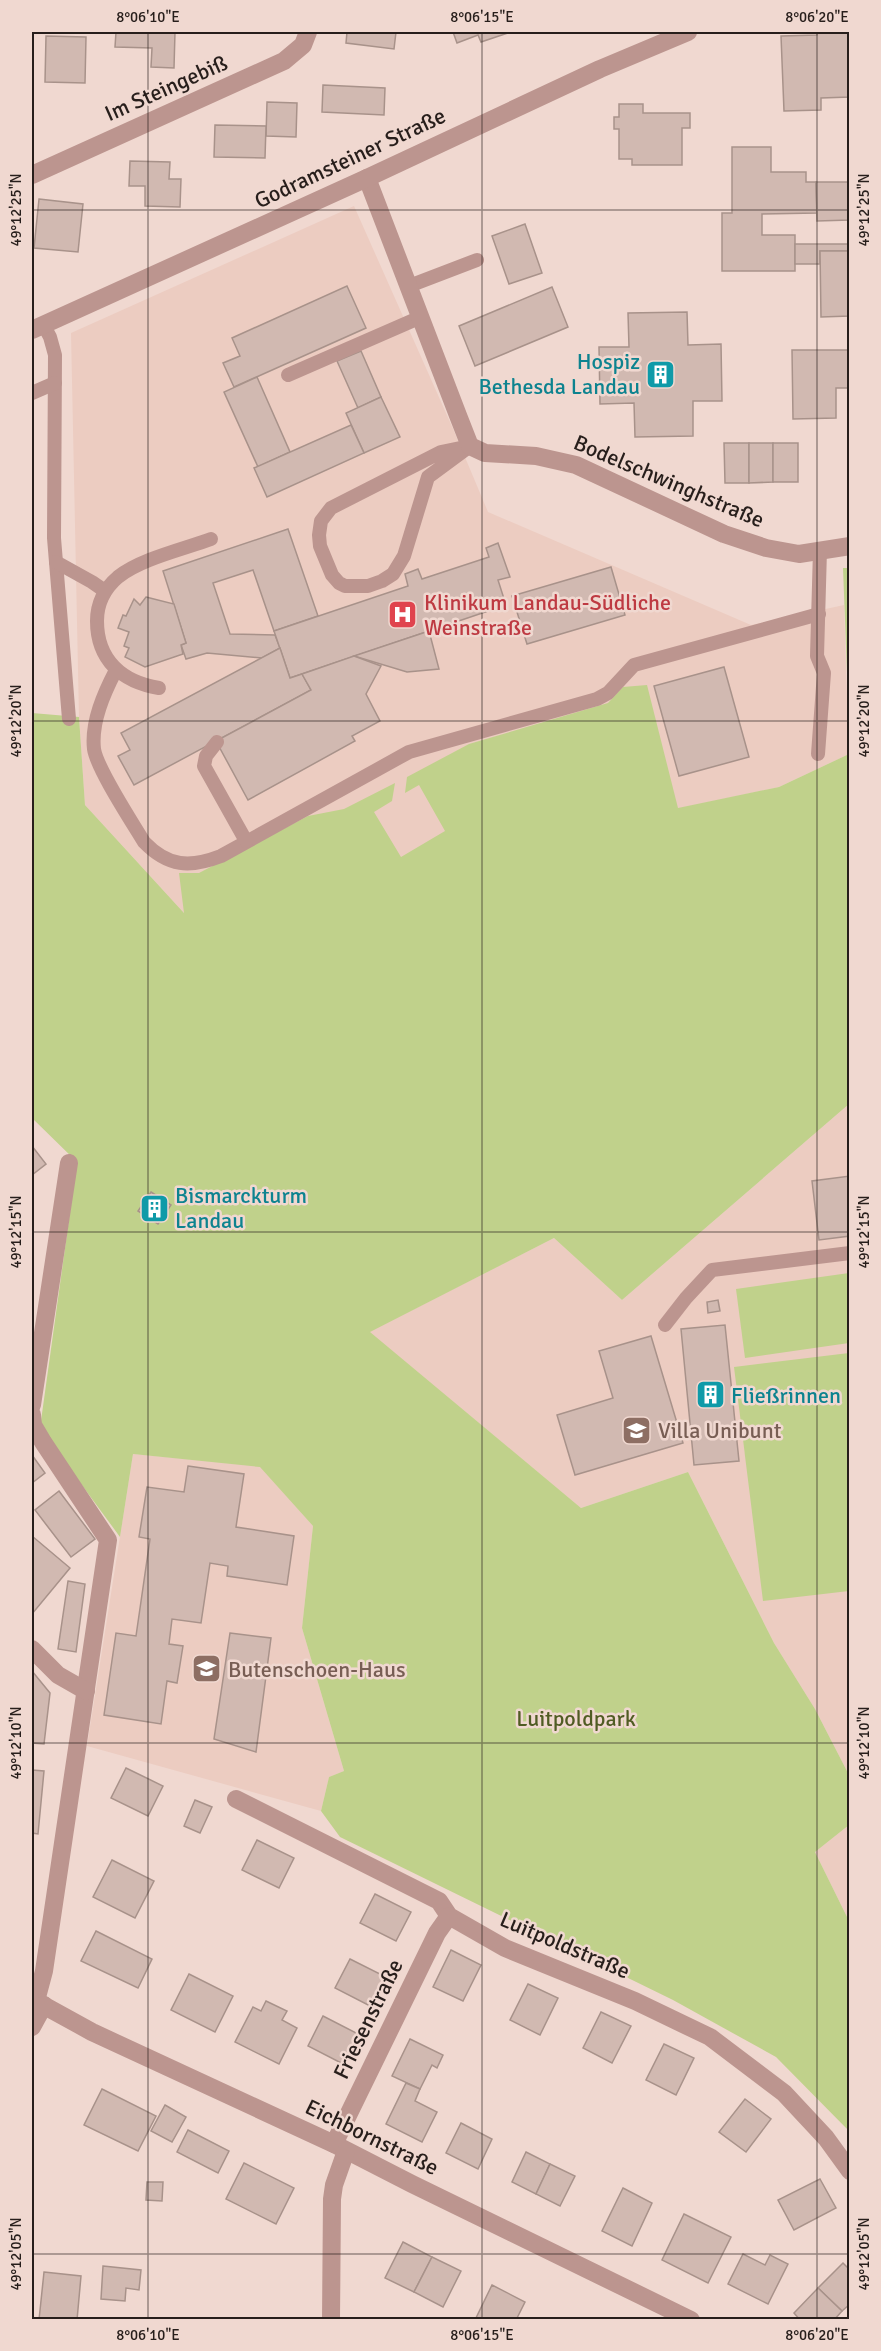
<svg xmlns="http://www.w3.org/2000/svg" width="881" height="2351" font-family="Signika,sans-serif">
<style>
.built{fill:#ecccc1}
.green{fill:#c0d18b}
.building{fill:#d1b9b1;stroke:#a8928a;stroke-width:1.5}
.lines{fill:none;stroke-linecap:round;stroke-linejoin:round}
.service{stroke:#bc958f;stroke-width:14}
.minor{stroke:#bc958f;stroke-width:18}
.tertiary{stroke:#bc958f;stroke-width:18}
.ticks{fill:none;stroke:#271e1b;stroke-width:1.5;stroke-opacity:0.45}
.labels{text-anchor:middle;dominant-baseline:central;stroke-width:5;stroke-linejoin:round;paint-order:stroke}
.street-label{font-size:22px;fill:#271e1b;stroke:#f0d8d0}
.culture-label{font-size:22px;fill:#0d838f;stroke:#f0d8d0;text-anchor:start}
.health-label{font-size:22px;fill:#be3a42;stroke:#f0d8d0;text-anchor:start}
.education-label{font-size:22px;fill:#785e54;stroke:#f0d8d0;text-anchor:start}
.park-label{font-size:22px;fill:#505c23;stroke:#f0d8d0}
.neatline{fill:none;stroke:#271e1b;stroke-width:2}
.ticks-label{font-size:15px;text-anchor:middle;fill:#271e1b}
</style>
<rect width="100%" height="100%" fill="#f0d8d0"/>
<g class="built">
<polygon points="354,206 454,431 488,512 751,625 844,605 849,754 779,787 185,914 85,805 79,717 71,333"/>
<polygon points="849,1104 849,1775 815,1709 774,1643 688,1472 581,1508 369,1332 554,1238 622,1300"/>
<polygon points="133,1454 260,1466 313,1526 302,1628 344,1771 329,1777 321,1811 87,1746"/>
<polygon points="849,1825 849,1921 815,1852"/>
</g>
<g class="green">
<polygon points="843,568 850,568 849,725"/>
<polygon points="647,685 678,808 779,787 849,754 849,1104 622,1300 554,1238 370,1332 581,1508 688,1472 774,1643 815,1709 849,1775 849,1825 815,1852 849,1921 849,2131 776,2057 673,2000 340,1837 321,1811 329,1777 344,1771 302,1628 313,1526 260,1467 133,1454 120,1537 40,1428 77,1162 32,1118 32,713 79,717 85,805 184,913 179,873 199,873 308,816 344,809 395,783 392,801 374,812 401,857 445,831 419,785 405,793 407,777 469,744 608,703 623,687"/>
<polygon points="849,1273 849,1343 745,1358 736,1289"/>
<polygon points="849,1353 849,1591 763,1601 734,1367"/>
</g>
<g class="building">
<polygon points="116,32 175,32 174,68 151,67 152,48 115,47"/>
<polygon points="347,32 396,32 394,49 346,43"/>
<polygon points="453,32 508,32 508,33 481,42 478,35 457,43"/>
<polygon points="817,32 850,32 850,97 821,98 821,110 784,111 781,36 817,35"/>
<polygon points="46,36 86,37 85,83 45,82"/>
<polygon points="323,85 385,88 384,115 322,112"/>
<polygon points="267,102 297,103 296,137 266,136"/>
<polygon points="619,104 643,104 643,113 690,113 690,128 682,128 682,165 632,165 632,159 619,159 619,129 614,129 614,117 619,117"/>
<polygon points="215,125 266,126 265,158 214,157"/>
<polygon points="732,147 771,147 771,172 806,172 806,182 816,182 817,213 762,214 762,235 795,235 795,271 722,271 722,213 732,213"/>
<polygon points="130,161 170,162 169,179 181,179 180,207 145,206 145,186 129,186"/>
<polygon points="816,182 850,182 850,220 817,221"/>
<polygon points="39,199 83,204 78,252 34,248"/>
<polygon points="525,224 542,273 509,284 492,236"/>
<polygon points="795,244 850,244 850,251 820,251 820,264 795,264"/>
<polygon points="820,251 850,251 850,316 821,317"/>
<polygon points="347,286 366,328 234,387 223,363 240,356 232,338"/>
<polygon points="552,287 568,327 475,366 459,326"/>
<polygon points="687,312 688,345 721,344 722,401 693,401 693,436 635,437 634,403 600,404 599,347 629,347 628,313"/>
<polygon points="792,350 850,350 850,388 836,388 836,418 793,419"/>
<polygon points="361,351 381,397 358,408 337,361"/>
<polygon points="257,377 290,452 258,467 224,392"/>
<polygon points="381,397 400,437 364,453 346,413"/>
<polygon points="351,425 364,453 267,497 254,468"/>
<polygon points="724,443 749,443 749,483 725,483"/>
<polygon points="749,443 773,443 773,482 749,483"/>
<rect x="773" y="443" width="25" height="39"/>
<polygon points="288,529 318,616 274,631 253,570 213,583 230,634 275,635 280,648 262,658 207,653 186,659 181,645 186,643 163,571"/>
<polygon points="498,543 510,577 498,580 506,605 290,678 274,631 408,586 405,574 418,569 422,579 489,557 486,548"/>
<polygon points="611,567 625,615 527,644 512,596"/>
<polygon points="146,597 174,604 186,643 181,645 183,654 145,667 125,657 129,648 124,646 129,632 118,628 123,615 126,616 134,599 140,605"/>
<polygon points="429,631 439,669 407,672 354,656"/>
<polygon points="280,648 290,678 302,674 311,690 134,785 118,756 130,750 121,733"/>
<polygon points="354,656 381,666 366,694 380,721 352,736 355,741 248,800 216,741 311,690 302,674"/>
<polygon points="724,667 749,757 679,776 654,686"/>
<polygon points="32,1146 46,1164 32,1175"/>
<polygon points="850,1176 850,1236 819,1240 812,1181"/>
<polygon points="151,1192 171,1205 158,1224 138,1211"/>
<polygon points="718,1300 720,1311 708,1313 707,1302"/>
<polygon points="725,1325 739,1461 694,1465 681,1329"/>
<polygon points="651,1336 683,1443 575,1475 557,1415 613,1398 599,1351"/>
<polygon points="32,1455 45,1473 32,1483"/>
<polygon points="188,1466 244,1474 236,1527 294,1536 287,1585 227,1576 228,1566 210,1563 201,1623 172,1619 169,1644 183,1646 177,1683 167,1681 161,1724 104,1715 116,1633 136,1636 150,1539 139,1537 147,1487 184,1492"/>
<polygon points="59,1491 95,1539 71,1557 35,1510"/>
<polygon points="32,1536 70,1568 32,1614"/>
<polygon points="68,1581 85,1584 76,1652 58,1649"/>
<polygon points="230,1633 271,1638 256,1752 214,1739"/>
<polygon points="32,1671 50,1693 44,1744 32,1743"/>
<polygon points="126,1768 163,1786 148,1816 111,1798"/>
<polygon points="32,1770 44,1771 38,1834 32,1833"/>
<polygon points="195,1800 212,1807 200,1833 184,1826"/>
<polygon points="257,1840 294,1858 279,1888 242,1870"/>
<polygon points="112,1860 154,1881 135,1918 93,1897"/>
<polygon points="375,1894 411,1912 396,1941 360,1923"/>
<polygon points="96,1931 152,1959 138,1988 81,1961"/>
<polygon points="451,1950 481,1965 463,2001 433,1987"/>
<polygon points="350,1959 386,1977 372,2007 335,1988"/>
<polygon points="189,1974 233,1996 215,2032 171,2010"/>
<polygon points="528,1984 558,1998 540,2035 510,2020"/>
<polygon points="266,2001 287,2011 282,2020 297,2028 279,2064 235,2042 253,2007 261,2011"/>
<polygon points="601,2012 631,2026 612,2063 583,2048"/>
<polygon points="323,2016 360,2035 345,2065 308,2046"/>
<polygon points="410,2039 443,2055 437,2068 432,2065 420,2089 392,2076"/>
<polygon points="664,2044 694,2058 676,2095 646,2080"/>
<polygon points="406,2083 420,2089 415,2101 437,2112 422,2142 386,2124"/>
<polygon points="102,2089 156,2116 138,2151 84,2125"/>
<polygon points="745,2099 771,2119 746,2152 719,2132"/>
<polygon points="165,2105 186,2117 172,2142 151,2131"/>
<polygon points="461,2123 492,2139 478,2169 446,2153"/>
<polygon points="188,2130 229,2151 218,2173 177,2152"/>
<polygon points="526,2152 550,2164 536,2194 512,2182"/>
<polygon points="244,2163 294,2188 276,2224 226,2199"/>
<polygon points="550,2164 575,2176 560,2206 536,2194"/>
<polygon points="820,2179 836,2208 794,2230 778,2200"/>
<polygon points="147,2182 163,2182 162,2201 146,2200"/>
<polygon points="623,2188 652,2203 632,2246 602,2231"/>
<polygon points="684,2214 731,2237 708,2283 662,2260"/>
<polygon points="403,2242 432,2257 414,2292 385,2278"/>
<polygon points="743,2254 765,2265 770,2255 788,2264 768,2304 728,2284"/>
<polygon points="432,2257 461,2271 443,2307 414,2292"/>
<polygon points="843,2263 850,2270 850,2304 842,2311 818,2288"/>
<polygon points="103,2266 141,2270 139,2290 126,2288 125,2301 101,2299"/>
<polygon points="44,2272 81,2276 77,2320 39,2320"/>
<polygon points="492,2285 525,2302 516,2320 475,2320"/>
<polygon points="818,2288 842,2311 834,2320 800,2320 794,2313"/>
</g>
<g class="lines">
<g class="service">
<polyline points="409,286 477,260"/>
<polyline points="43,324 50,337 55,355 54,538 69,719"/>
<polyline points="288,375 421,317"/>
<polyline points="32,393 55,383"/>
<polygon points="470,446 428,477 404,556 393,574 382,581 368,586 345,586 339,583 332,575 320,546 319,535 321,521 331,508 441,452"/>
<polyline points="56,562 92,582 105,591"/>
<path d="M116 670C104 693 91 722 94 749 97 769 132 822 144 842 168 867 190 868 221 856L409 752 597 699 608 693 634 665 819 614"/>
<path d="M159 688C122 682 97 660 97 621 97 603 104 589 118 577 140 559 184 549 211 539"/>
<polyline points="217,742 206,756 204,766 246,841"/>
<polyline points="818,754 824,673 817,656 820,550"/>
<polyline points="665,1325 686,1298 712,1270 850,1253"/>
</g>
<g class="minor">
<polyline points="32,175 284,61 303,45 308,32"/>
<polyline points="367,178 459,418 470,446 485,453 536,456 576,465 724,534 766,548 799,554 850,546"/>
<polyline points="32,1405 69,1163"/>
<polyline points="32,1415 33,1425 43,1442 108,1540 44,1971 36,2001"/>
<polyline points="32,1649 58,1675 86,1691"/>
<polyline points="236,1799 439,1901 449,1916 505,1948 635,2001 710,2037 784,2093 826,2138 850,2171"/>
<polyline points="32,1999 92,2032 334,2144 412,2184 691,2320"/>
<polyline points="32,2027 44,2005"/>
<polyline points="334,2144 437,1933 449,1916"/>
<polyline points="331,2320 332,2199 334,2185 346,2151"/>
</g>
<polyline class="tertiary" points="32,330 367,178 600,69 688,32"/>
</g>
<path class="ticks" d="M148 32V2320M482 32V2320M817 32V2320M32 210H850M32 721H850M32 1232H850M32 1743H850M32 2254H850"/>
<defs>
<symbol id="building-square" viewBox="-11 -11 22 22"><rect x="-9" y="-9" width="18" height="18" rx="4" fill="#0f9aa8" stroke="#f0d8d0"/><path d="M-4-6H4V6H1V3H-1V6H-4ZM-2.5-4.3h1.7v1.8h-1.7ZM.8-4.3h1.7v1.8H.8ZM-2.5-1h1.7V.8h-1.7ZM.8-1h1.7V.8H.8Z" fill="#fff"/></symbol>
<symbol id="hospital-square" viewBox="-11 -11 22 22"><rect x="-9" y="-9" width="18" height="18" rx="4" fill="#e0444e" stroke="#f0d8d0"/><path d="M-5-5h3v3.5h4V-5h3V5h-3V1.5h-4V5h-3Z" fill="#fff"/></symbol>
<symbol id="school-square" viewBox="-11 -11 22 22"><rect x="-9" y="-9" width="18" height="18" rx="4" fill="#8d6e63" stroke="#f0d8d0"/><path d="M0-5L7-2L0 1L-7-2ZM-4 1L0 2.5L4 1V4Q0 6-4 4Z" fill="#fff"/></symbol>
<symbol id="university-square" viewBox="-11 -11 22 22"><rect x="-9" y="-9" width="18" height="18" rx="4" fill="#8d6e63" stroke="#f0d8d0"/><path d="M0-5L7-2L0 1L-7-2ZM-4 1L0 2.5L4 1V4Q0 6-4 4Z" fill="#fff"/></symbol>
</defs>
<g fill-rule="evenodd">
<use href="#building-square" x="644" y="358" width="33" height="33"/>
<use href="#hospital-square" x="386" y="598" width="33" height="33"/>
<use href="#building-square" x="138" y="1192" width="33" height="33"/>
<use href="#building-square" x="694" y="1378" width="33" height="33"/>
<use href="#school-square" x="620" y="1414" width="33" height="33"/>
<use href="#university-square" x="190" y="1652" width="33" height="33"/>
</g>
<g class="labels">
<g class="street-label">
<text transform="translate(166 88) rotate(-24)">Im Steingebiß</text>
<text transform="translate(350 158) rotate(-25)">Godramsteiner Straße</text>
<text transform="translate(669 481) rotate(23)">Bodelschwinghstraße</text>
<text transform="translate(565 1945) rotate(23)">Luitpoldstraße</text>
<text transform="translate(368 2019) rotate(-64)">Friesenstraße</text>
<text transform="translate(372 2137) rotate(26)">Eichbornstraße</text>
</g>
<g class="culture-label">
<text x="640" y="361" text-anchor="end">Hospiz<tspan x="640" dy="25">Bethesda Landau</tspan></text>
<text x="175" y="1195">Bismarckturm<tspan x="175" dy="25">Landau</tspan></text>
<text x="731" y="1395">Fließrinnen</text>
</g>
<g class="health-label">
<text x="424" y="602">Klinikum Landau-Südliche<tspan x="424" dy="25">Weinstraße</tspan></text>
</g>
<g class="education-label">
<text x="658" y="1430">Villa Unibunt</text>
<text x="228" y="1669">Butenschoen-Haus</text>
</g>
<g class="park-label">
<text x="576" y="1718">Luitpoldpark</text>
</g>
</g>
<rect width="881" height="2351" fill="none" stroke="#f0d8d0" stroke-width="66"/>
<rect x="33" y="33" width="815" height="2285" class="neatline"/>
<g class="ticks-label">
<text x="148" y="22">8°06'10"E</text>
<text x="482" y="22">8°06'15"E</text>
<text x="817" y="22">8°06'20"E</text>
<text transform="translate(16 210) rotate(-90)" y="5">49°12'25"N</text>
<text transform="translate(864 210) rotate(-90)" y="5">49°12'25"N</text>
<text transform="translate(16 721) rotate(-90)" y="5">49°12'20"N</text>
<text transform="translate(864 721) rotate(-90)" y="5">49°12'20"N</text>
<text transform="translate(16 1232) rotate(-90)" y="5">49°12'15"N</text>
<text transform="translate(864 1232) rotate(-90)" y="5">49°12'15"N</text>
<text transform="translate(16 1743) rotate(-90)" y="5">49°12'10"N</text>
<text transform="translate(864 1743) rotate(-90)" y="5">49°12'10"N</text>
<text transform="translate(16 2254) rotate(-90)" y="5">49°12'05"N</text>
<text transform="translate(864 2254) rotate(-90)" y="5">49°12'05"N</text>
<text x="148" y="2340">8°06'10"E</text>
<text x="482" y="2340">8°06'15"E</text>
<text x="817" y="2340">8°06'20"E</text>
</g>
</svg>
